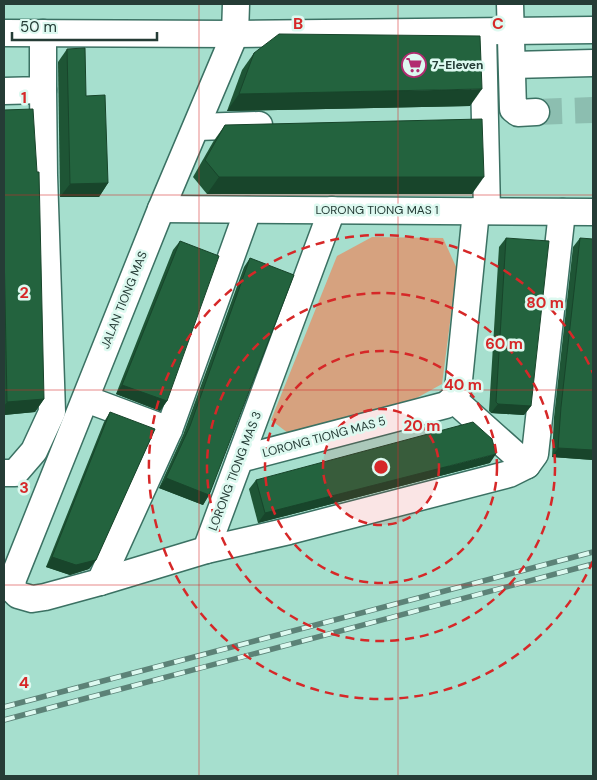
<svg xmlns="http://www.w3.org/2000/svg" width="597" height="780" font-family="'DM Sans',sans-serif">
<style>
.green{fill:#d6a27f}
.lines{fill:none;stroke-linecap:round;stroke-linejoin:round}
.minor-tunnel{stroke:#8cbeb0;stroke-width:26;stroke-dasharray:26 13;stroke-linecap:butt}
.minor-casing{stroke:#3b7163;stroke-width:29}
.minor{stroke:#fff;stroke-width:26}
.rail-casing{stroke:#5c8277;stroke-width:5.5}
.rail{stroke:#ddf9f0;stroke-width:4;stroke-dasharray:11;stroke-linecap:butt}
.wall{fill:#1e5535}
.shaded-wall{fill:#18452b}
.building{fill:#23633e;stroke:#18452b}
.grid{fill:none;stroke:#d62828;stroke-width:1;stroke-opacity:0.55}
.ring{fill:none;stroke:#d62828;stroke-width:2.5;stroke-dasharray:9 6}
.labels{text-anchor:middle;dominant-baseline:central;stroke-width:5;stroke-linejoin:round;paint-order:stroke}
.poi-label{font-size:12px;font-weight:bold;fill:#253c36;stroke:#ddf9f0;text-anchor:start}
.street-label{font-size:12px;fill:#253c36;stroke:#ddf9f0}
.grid-label{font-size:16px;text-anchor:middle;font-weight:bold;fill:#d62828;stroke:#ddf9f0;stroke-width:5;stroke-linejoin:round;paint-order:stroke}
.centre{fill:#d62828;stroke:#ddf9f0;stroke-width:2.5}
.ring-label{font-size:15px;text-anchor:middle;font-weight:bold;fill:#d62828;stroke:#ddf9f0;stroke-width:5;stroke-linejoin:round;paint-order:stroke}
</style>
<rect width="100%" height="100%" fill="#a6dfce"/>
<polygon class="green" points="372,237 443,238 457,269 442,384 413,400 288,433 271,420 337,256"/>
<g class="lines">
<polyline class="minor-tunnel" points="536,112 593,110"/>
<defs>
<g id="minor">
<polyline points="236,4 235,34 161,209 13,579 12,589 18,595 32,599 45,597 100,582 206,550 332,210"/>
<polyline points="510,4 513,109 518,113 536,112"/>
<polyline points="483,32 487,211"/>
<polyline points="4,33 235,34 593,30"/>
<polyline points="512,65 593,63"/>
<polyline points="4,91 43,90 43,33"/>
<polyline points="197,127 259,125"/>
<polyline points="161,209 593,212"/>
<polyline points="86,399 169,430"/>
<polyline points="453,399 527,465"/>
<polyline points="240,459 446,405 453,399 458,390 476,211"/>
<polyline points="4,473 15,473 34,451 52,412 44,175 43,90"/>
<polyline points="206,550 289,531 509,474 527,465 535,454 562,212"/>
<polyline points="100,582 169,430 248,210"/>
</g>
</defs>
<use href="#minor" class="minor-casing"/>
<use href="#minor" class="minor"/>
<defs>
<g id="rail">
<polyline points="4,707 593,552"/>
<polyline points="4,720 593,564"/>
</g>
</defs>
<use href="#rail" class="rail-casing"/>
<use href="#rail" class="rail"/>
</g>
<g class="wall">
<polygon points="67,49 86,96 108,183 99,197 60,197 58,62"/>
<polygon points="254,53 470,106 227,111 242,70"/>
<polygon points="4,110 44,399 35,412 4,415"/>
<polygon points="225,125 472,194 207,194 193,177 213,142"/>
<polygon points="506,238 531,406 524,415 491,413 489,411 499,247"/>
<polygon points="580,238 593,460 552,457 554,417 573,247"/>
<polygon points="180,241 167,401 160,411 116,394 173,250"/>
<polygon points="250,258 209,495 203,505 159,488 183,435 244,267"/>
<polygon points="110,412 96,560 89,569 70,575 46,567 104,422"/>
<polygon points="490,463 258,523 249,489 256,480"/>
</g>
<g class="shaded-wall">
<polygon points="482,89 470,106 227,111 239,94"/>
<polygon points="219,177 484,177 472,194 207,194"/>
<polygon points="108,183 99,197 60,197 70,184"/>
<polygon points="122,385 167,401 160,411 116,394"/>
<polygon points="44,399 35,412 4,415 4,406 7,402"/>
<polygon points="498,404 531,406 524,415 491,413"/>
<polygon points="558,448 593,450 593,460 552,457"/>
<polygon points="496,454 490,463 258,523 265,513"/>
<polygon points="166,478 209,495 203,505 159,488"/>
<polygon points="52,557 96,560 89,569 70,575 46,567"/>
</g>
<g class="building">
<polygon points="279,34 480,36 482,89 239,94 254,53"/>
<polygon points="85,48 86,96 105,95 108,183 70,184 67,49"/>
<polygon points="33,109 37,172 39,172 44,399 7,402 4,246 4,110"/>
<polygon points="482,119 484,177 219,177 205,160 225,125"/>
<polygon points="506,238 549,241 531,406 498,404 496,402"/>
<polygon points="580,238 593,239 593,450 558,448 561,407"/>
<polygon points="180,241 219,256 167,401 122,385"/>
<polygon points="250,258 294,275 209,495 166,478 190,426"/>
<polygon points="110,412 155,429 96,560 76,565 52,557"/>
<polygon points="473,422 492,439 496,454 265,513 256,480"/>
</g>
<path class="grid" d="M199 4V776M398 4V776M4 195H593M4 390H593M4 585H593"/>
<circle cx="381" cy="467" r="58" fill="#d62828" fill-opacity=".12"/>
<g class="ring">
<circle cx="381" cy="467" r="58"/>
<circle cx="381" cy="467" r="116"/>
<circle cx="381" cy="467" r="174"/>
<path d="M593 561A232 232 0 1 1 593 373"/>
</g>
<defs>
<symbol id="supermarket-ring" viewBox="-11 -11 22 22"><circle r="9.5" fill="#ddf9f0" stroke="#b22b6f" stroke-width="1.5"/><path d="M-6-5.5h2.5l.6 2H6L4.5 2H-2.5L-4.4-4H-6ZM-1.5 3.2a1.3 1.3 0 1 0 .1 0ZM3 3.2a1.3 1.3 0 1 0 .1 0Z" fill="#b22b6f"/></symbol>
</defs>
<g fill-rule="evenodd">
<use href="#supermarket-ring" x="400" y="51" width="28" height="28"/>
</g>
<g class="labels">
<g class="poi-label">
<text x="432" y="65">7-Eleven</text>
</g>
<g class="street-label">
<text x="377" y="210">LORONG TIONG MAS 1</text>
<text transform="translate(124 300) rotate(-68)">JALAN TIONG MAS</text>
<text transform="translate(324 437) rotate(-15)">LORONG TIONG MAS 5</text>
<text transform="translate(235 471) rotate(-69)">LORONG TIONG MAS 3</text>
</g>
</g>
<g class="grid-label">
<text x="298" y="29">B</text>
<text x="498" y="29">C</text>
<text x="24" y="103">1</text>
<text x="24" y="298">2</text>
<text x="24" y="493">3</text>
<text x="24" y="688">4</text>
</g>
<circle cx="381" cy="467" r="8" class="centre"/>
<g class="ring-label">
<text x="545" y="308">80 m</text>
<text x="504" y="349">60 m</text>
<text x="463" y="390">40 m</text>
<text x="422" y="431">20 m</text>
</g>
<rect width="597" height="780" fill="none" stroke="#253c36" stroke-width="10"/>
<path d="M12 32v8h145v-8" fill="none" stroke="#253c36" stroke-width="2.5"/>
<text x="20" y="32" font-size="15" fill="#253c36" stroke="#ddf9f0" stroke-width="4" paint-order="stroke">50 m</text>
</svg>
